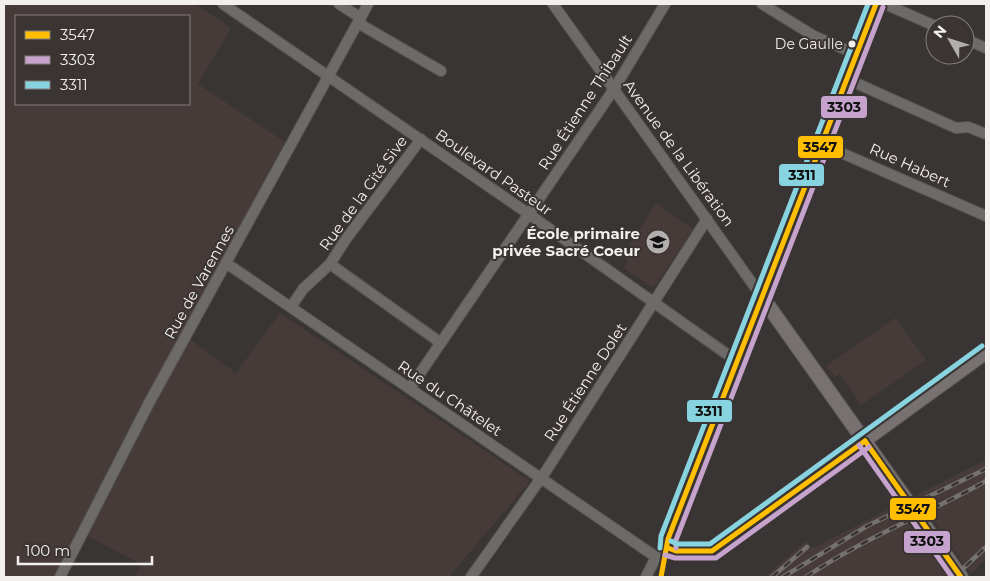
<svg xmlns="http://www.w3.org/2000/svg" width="990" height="581" font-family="Montserrat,sans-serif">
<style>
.built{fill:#473b39;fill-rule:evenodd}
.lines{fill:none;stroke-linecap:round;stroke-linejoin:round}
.street-casing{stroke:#575453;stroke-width:12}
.secondary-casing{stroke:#575453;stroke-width:16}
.street{stroke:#6d6b6a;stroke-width:10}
.secondary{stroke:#777171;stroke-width:14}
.rail-casing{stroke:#747170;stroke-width:4.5}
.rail{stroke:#3a3433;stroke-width:2.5;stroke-dasharray:8;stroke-linecap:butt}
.bus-1-casing{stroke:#3a3433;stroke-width:9}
.bus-2-casing{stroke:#3a3433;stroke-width:9}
.bus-3-casing{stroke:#3a3433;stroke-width:9}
.bus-1{stroke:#ffbe00;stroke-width:5}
.bus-2{stroke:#c5a3cd;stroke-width:5}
.bus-3{stroke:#87d3df;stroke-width:5}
.bus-dot{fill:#f3efee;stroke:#3a3433;stroke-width:2}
.labels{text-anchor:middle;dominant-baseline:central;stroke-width:4;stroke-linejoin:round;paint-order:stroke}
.bus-label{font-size:14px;fill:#f3efee;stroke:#3a3433;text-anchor:end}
.street-label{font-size:15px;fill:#f3efee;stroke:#3a3433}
.poi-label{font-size:15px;font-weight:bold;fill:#f3efee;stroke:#3a3433;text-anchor:end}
.line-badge{stroke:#3a3433;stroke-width:2}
.pale-badge-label{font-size:14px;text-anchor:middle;font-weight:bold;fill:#111}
</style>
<rect width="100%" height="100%" fill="#393534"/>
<g class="built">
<path d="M4 4H195L231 28 198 84 285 142 182 333 236 373 280 313 530 481 449 577H135L141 564 83 534 62 577H4ZM16 16H189V104H16Z"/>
<polygon points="656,203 693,229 655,286 651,287 624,268 627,260 623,256"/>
<polygon points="895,318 926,360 861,405 840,374 835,377 826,366"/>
<polygon points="986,460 986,559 971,574 916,495"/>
<polygon points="901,503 954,577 765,577 806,541 813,548"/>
</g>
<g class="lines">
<defs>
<g id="street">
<polyline points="223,4 523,210 738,362"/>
<polyline points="339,4 361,18"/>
<polyline points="553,4 762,297"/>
<polyline points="762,4 814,36 856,54"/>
<polyline points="885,4 935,26"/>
<polyline points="358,23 441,71"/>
<polyline points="965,39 986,48"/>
<polyline points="847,79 956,128 968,127 986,134"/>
<polyline points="821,144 986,216"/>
<polyline points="226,263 656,557"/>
<polyline points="330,264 441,343"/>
<polyline points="291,307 303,289 330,264 346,239 421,139"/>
<polyline points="410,388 614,89 665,4"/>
<polyline points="60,577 149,403 368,4"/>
<polyline points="471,577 546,471 707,219"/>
<polyline points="646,577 656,557 668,548"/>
</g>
<g id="secondary">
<polyline points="876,4 668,539 668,548 676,551 712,551 986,352"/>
<polyline points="762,297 961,577"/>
</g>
</defs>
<use href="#street" class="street-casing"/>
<use href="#secondary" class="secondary-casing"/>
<use href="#street" class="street"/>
<use href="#secondary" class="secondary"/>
<defs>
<g id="rail">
<polyline points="772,577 807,547"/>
<polyline points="783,577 867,526 986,469"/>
<path d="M806 577C862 539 927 514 986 481"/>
<polyline points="954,577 986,547"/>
</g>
</defs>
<use href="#rail" class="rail-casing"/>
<use href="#rail" class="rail"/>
<defs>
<g id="bus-1">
<polyline points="865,441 961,577"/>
<polyline points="668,548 676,551 712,551 865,441"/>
<polyline points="661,577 668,539 876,4"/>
</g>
<g id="bus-2">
<polyline points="859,445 952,577"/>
<polyline points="676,548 676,540 883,7"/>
<polyline points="665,555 675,558 716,558 869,447"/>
</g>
<g id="bus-3">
<polyline points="671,541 677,544 710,544 982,346"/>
<polyline points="660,548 661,536 868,4"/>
</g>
</defs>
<use href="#bus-1" class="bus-1-casing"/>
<use href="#bus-2" class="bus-2-casing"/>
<use href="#bus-3" class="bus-3-casing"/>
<use href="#bus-1" class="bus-1"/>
<use href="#bus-2" class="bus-2"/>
<use href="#bus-3" class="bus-3"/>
</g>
<defs>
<symbol id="school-disc" viewBox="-11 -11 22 22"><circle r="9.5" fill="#b2aead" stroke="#3a3433"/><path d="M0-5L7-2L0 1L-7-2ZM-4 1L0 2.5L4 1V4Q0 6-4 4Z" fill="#111"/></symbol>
</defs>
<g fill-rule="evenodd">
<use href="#school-disc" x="644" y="228" width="28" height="28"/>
</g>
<circle class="bus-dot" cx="852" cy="44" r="4.5"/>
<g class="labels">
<g class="bus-label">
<text x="843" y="44">De Gaulle</text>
</g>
<g class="street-label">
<text transform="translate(585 102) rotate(-57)">Rue Étienne Thibault</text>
<text transform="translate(679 153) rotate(54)">Avenue de la Libération</text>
<text transform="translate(910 165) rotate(24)">Rue Habert</text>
<text transform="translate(494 172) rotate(35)">Boulevard Pasteur</text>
<text transform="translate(363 193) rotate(-54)">Rue de la Cité Sive</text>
<text transform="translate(199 282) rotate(-61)">Rue de Varennes</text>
<text transform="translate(585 382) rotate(-57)">Rue Étienne Dolet</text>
<text transform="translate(450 398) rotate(34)">Rue du Châtelet</text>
</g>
<g class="poi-label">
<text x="640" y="233">École primaire<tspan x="640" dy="17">privée Sacré Coeur</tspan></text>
</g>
</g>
<g class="line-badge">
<rect x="820" y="95" width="48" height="24" rx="5" fill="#c5a3cd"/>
<rect x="797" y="135" width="47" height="24" rx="5" fill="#ffbe00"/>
<rect x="778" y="163" width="47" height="24" rx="5" fill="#87d3df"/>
<rect x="686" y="399" width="47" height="24" rx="5" fill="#87d3df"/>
<rect x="889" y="497" width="48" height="24" rx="5" fill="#ffbe00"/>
<rect x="903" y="530" width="48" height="24" rx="5" fill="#c5a3cd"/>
</g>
<g class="pale-badge-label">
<text x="844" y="112">3303</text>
<text x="820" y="152">3547</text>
<text x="802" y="180">3311</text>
<text x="709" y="416">3311</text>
<text x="913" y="514">3547</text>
<text x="927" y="546">3303</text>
</g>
<rect width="990" height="581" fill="none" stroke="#f3efee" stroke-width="10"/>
<rect x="15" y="15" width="175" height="90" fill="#3a3433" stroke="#847f7e"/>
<rect x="25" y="31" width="25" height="8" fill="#ffbe00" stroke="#847f7e"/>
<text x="60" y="40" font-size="15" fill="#f3efee">3547</text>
<rect x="25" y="56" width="25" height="8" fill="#c5a3cd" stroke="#847f7e"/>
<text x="60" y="65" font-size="15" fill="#f3efee">3303</text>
<rect x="25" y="81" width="25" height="8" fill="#87d3df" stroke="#847f7e"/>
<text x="60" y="90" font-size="15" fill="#f3efee">3311</text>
<g transform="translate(950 40) rotate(309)"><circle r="24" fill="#3a3433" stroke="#847f7e"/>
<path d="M0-4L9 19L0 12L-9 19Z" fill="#b2aead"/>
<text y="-8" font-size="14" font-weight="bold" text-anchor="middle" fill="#f3efee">N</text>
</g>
<path d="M18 556v8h134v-8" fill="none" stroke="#f3efee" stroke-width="2.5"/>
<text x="25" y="556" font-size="15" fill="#f3efee" stroke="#3a3433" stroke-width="4" paint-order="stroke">100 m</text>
</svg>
